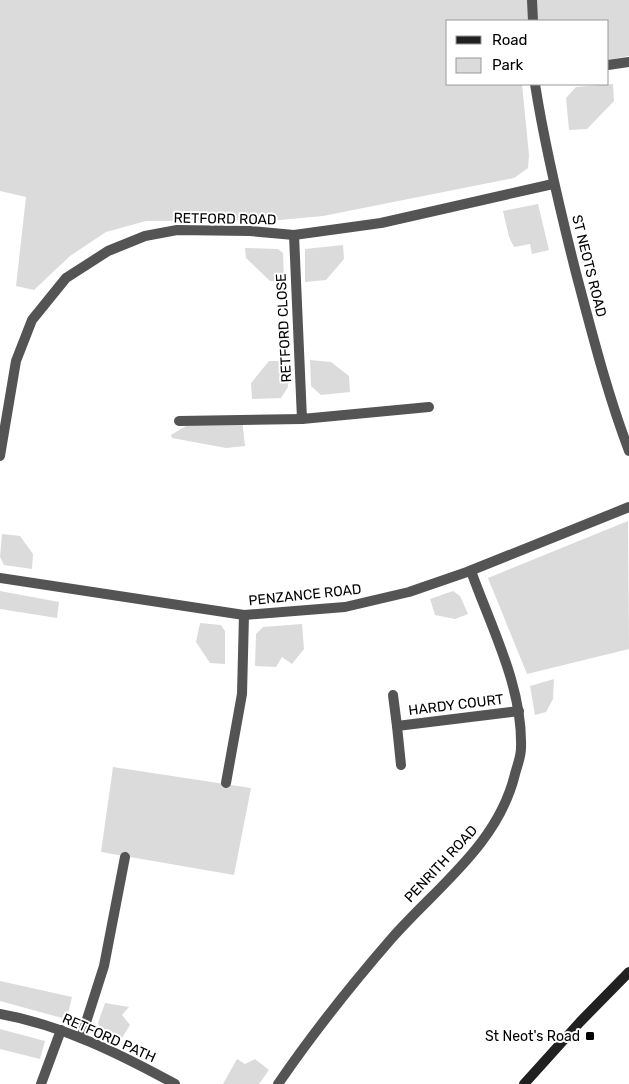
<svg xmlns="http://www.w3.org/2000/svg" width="629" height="1084" font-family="Rubik,sans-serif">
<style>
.green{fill:#dbdbdb}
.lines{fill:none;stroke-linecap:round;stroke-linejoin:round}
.lane{stroke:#545454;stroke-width:10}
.street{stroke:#545454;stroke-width:10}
.secondary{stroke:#212121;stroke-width:10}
.poi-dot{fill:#000;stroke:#fff;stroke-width:2}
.labels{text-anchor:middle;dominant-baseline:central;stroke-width:4;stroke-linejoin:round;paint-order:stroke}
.street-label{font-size:14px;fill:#000;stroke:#fff}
.poi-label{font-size:14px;fill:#000;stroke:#fff;text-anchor:end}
</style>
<rect width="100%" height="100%" fill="#fff"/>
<g class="green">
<polygon points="0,0 629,0 629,56 608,60 608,21 448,21 448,84 522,84 529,155 528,168 514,178 323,216 280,220 146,221 106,232 70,256 34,290 16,286 26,197 0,191"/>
<polygon points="613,84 614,101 587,129 569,130 566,98 576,87"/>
<polygon points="538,204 549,250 532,254 530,244 514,247 509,237 503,211"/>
<polygon points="343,245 344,259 326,280 305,282 305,249"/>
<polygon points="245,248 278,249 283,253 284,281 270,281 246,258"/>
<polygon points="310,360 331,362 349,376 350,392 321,395 311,386"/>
<polygon points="269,361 287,361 288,387 281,398 252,399 251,383"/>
<polygon points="196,420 242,420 245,446 226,448 172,438 171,435"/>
<polygon points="628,521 629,649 527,674 488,578"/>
<polygon points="2,534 20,536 33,554 32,569 4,565 0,557"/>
<polygon points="0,591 59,602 57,618 0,609"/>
<polygon points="453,591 460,596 468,614 455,619 435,615 430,599"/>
<polygon points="200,623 221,625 225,631 225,664 210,663 196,642"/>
<polygon points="302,624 304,649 292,664 282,657 276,667 255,666 256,634 263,627"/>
<polygon points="554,679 553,699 546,712 535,715 530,686"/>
<polygon points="113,767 251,788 234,875 101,852"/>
<polygon points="0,981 72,997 68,1014 62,1018 0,1001"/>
<polygon points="105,1003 129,1007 122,1015 130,1025 120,1041 103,1033 98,1023"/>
<polygon points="0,1029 45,1041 40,1059 0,1049"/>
<polygon points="237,1059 245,1064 255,1059 269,1070 259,1084 223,1084"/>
</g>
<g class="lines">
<polyline class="lane" points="41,1084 61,1030"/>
<g class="street">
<polyline points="532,0 533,21"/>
<polyline points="608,65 629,62"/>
<path d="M535 84C545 148 560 210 576 273 592 333 607 393 629 451"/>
<polyline points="294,235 302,419 429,407"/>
<polyline points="179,421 302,419"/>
<polyline points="0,456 16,361 32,320 66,278 108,251 145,236 177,230 250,231 294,235 381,223 553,184"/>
<polyline points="0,578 244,615 345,607 409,592 467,572 629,507"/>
<polyline points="393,695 397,726"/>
<polyline points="401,765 397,726 519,711"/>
<polyline points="226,783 242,694 244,615"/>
<path d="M0 1014C62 1025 120 1054 175 1084"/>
<polyline points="81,1038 104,966 125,857"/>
<path d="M278 1084C313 1033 352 984 392 938 438 886 498 844 515 774 517 766 521 757 521 748 523 687 491 627 471 571"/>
</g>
<polyline class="secondary" points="524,1084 580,1022 629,972"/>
</g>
<rect class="poi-dot" x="585" y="1031" width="10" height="10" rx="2.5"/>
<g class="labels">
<g class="street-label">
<text transform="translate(225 219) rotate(1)">RETFORD ROAD</text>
<text transform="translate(589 266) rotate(76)">ST NEOTS ROAD</text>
<text transform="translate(284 328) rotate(-93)">RETFORD CLOSE</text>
<text transform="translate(305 595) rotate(-6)">PENZANCE ROAD</text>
<text transform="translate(456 705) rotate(-7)">HARDY COURT</text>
<text transform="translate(441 864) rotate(-47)">PENRITH ROAD</text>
<text transform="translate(109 1038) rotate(24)">RETFORD PATH</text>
</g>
<g class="poi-label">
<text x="580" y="1036">St Neot's Road</text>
</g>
</g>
<rect x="446" y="20" width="162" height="65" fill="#ffffff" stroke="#999999"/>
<rect x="456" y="36" width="25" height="8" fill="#212121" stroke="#999999"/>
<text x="492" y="45" font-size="15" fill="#000000">Road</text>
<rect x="456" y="58" width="25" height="15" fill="#dbdbdb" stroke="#999999"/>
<text x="492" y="70" font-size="15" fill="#000000">Park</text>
</svg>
